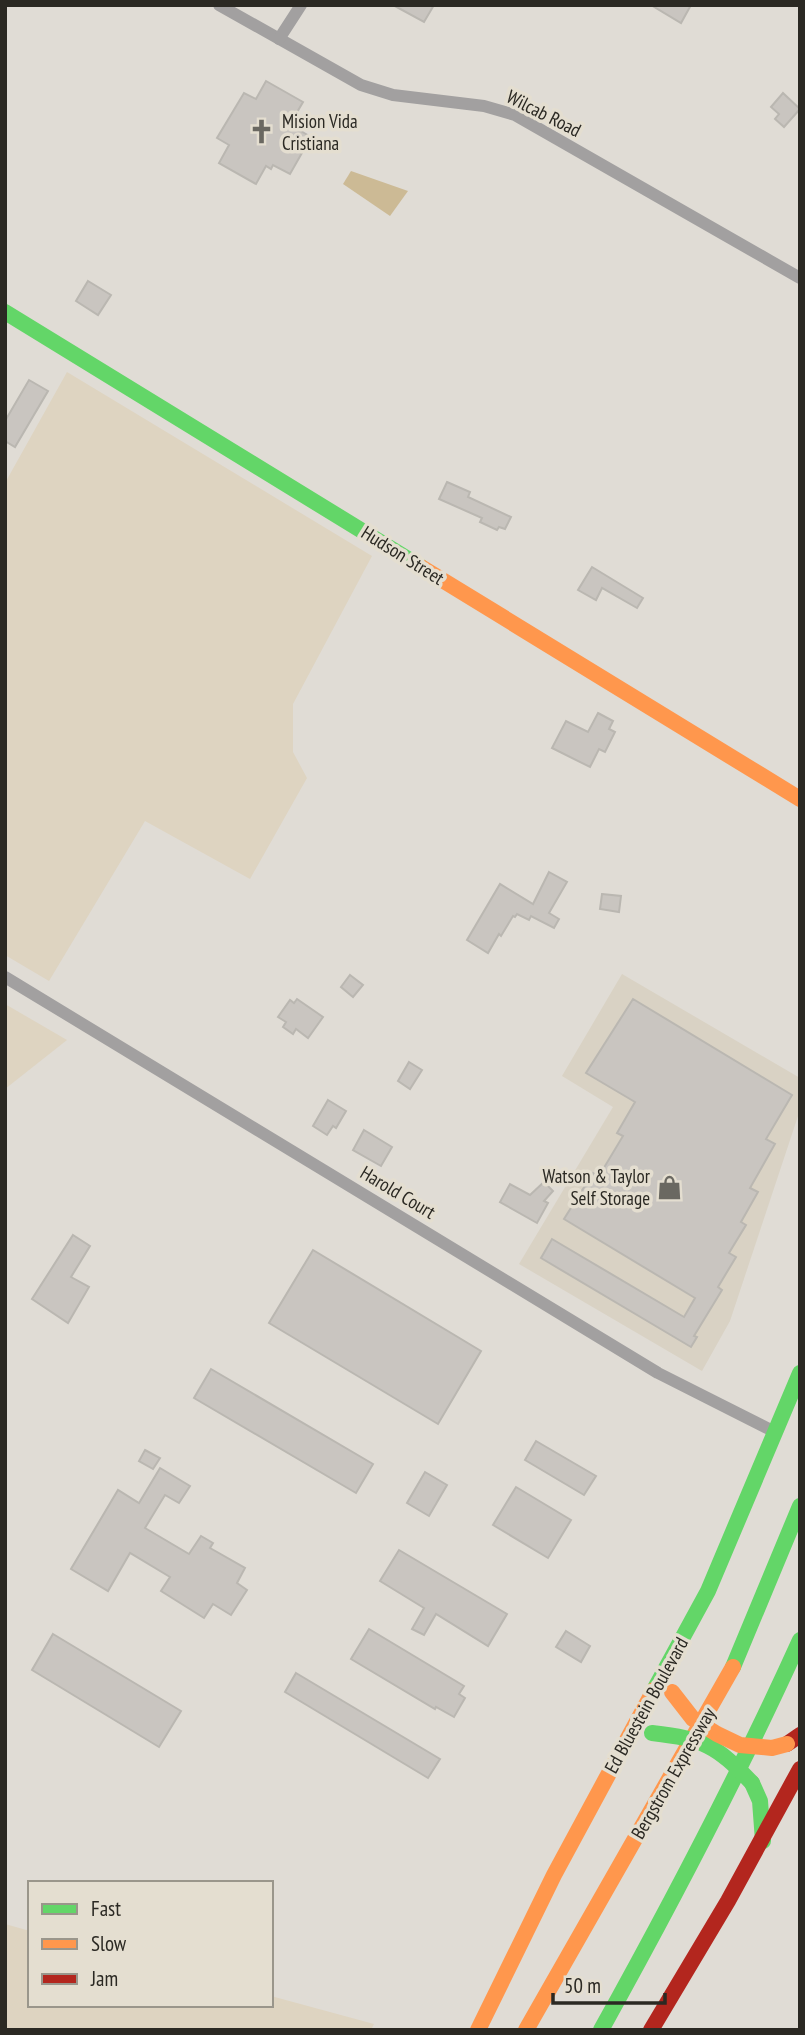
<svg xmlns="http://www.w3.org/2000/svg" width="805" height="2035" font-family="'PT Sans Narrow',sans-serif">
<style>
.built{fill:#d9d2c4}
.green{fill:#ded4c1}
.water{fill:#ccba95}
.building{fill:#c9c5c0;stroke:#bab7b1;stroke-width:2}
.lines{fill:none;stroke-linecap:round;stroke-linejoin:round}
.street{stroke:#a2a0a0;stroke-width:12}
.fast{stroke:#63d668;stroke-width:16}
.slow{stroke:#ff974d;stroke-width:16}
.jam{stroke:#b3261e;stroke-width:16}
.fast-bridge{stroke:#63d668;stroke-width:16}
.slow-bridge{stroke:#ff974d;stroke-width:16}
.labels{text-anchor:middle;dominant-baseline:central;stroke-width:7;stroke-linejoin:round;paint-order:stroke}
.street-label{font-size:19px;fill:#2b2923;stroke:#e4ded0}
.poi-label{font-size:19px;fill:#2b2923;stroke:#e4ded0;text-anchor:start}
</style>
<rect width="100%" height="100%" fill="#e0dcd5"/>
<polygon class="built" points="622,974 800,1078 800,1110 730,1321 702,1371 519,1264 613,1107 562,1076"/>
<g class="green">
<polygon points="67,372 372,556 293,704 293,752 307,778 250,879 145,821 49,981 5,955 5,483"/>
<polygon points="5,1004 67,1040 5,1089"/>
<polygon points="5,1924 30,1931 30,2005 271,2005 271,1996 374,2024 371,2030 5,2030"/>
</g>
<polygon class="water" points="351,171 408,191 390,216 343,184"/>
<g class="building">
<polygon points="393,5 434,5 424,22"/>
<polygon points="651,5 691,5 681,23"/>
<polygon points="266,81 303,102 293,119 298,121 294,127 311,137 290,174 273,165 271,169 266,166 256,184 219,163 229,145 217,138 244,93 256,99"/>
<polygon points="783,93 800,109 784,127 775,119 779,114 771,107"/>
<polygon points="88,281 111,295 98,315 76,301"/>
<polygon points="29,380 48,391 15,447 5,441 5,421"/>
<polygon points="447,482 470,492 468,497 511,517 505,529 499,527 497,530 480,522 482,518 439,499"/>
<polygon points="592,567 643,598 637,608 602,588 596,600 578,590"/>
<polygon points="598,713 613,721 609,729 615,732 605,752 599,749 590,767 552,748 566,721 588,732"/>
<polygon points="549,872 567,882 549,913 559,919 554,928 531,916 529,920 517,914 515,917 513,916 501,936 499,934 488,953 467,940 500,884 533,904"/>
<polygon points="602,894 621,896 619,912 600,909"/>
<polygon points="350,975 363,985 353,997 341,987"/>
<polygon points="297,999 323,1017 308,1038 296,1029 293,1034 283,1027 286,1022 278,1017 290,1000 294,1003"/>
<polygon points="633,999 792,1095 766,1139 775,1144 750,1188 758,1192 741,1222 746,1225 729,1253 736,1257 718,1287 722,1290 694,1336 697,1337 691,1347 541,1258 552,1239 684,1317 695,1298 564,1219 593,1173 599,1176 623,1136 617,1133 635,1102 586,1073"/>
<polygon points="409,1062 422,1070 410,1089 398,1081"/>
<polygon points="328,1100 346,1111 336,1128 333,1126 327,1135 313,1126"/>
<polygon points="364,1130 392,1147 381,1166 353,1150"/>
<polygon points="544,1182 553,1191 544,1201 548,1203 537,1223 500,1202 510,1184 530,1195"/>
<polygon points="73,1235 90,1246 71,1277 89,1287 68,1323 32,1299"/>
<polygon points="313,1250 481,1351 438,1424 269,1323"/>
<polygon points="211,1369 373,1464 356,1493 194,1398"/>
<polygon points="536,1441 596,1476 584,1495 525,1460"/>
<polygon points="145,1450 160,1458 153,1469 139,1461"/>
<polygon points="160,1468 190,1486 179,1503 165,1495 145,1528 189,1554 201,1536 213,1543 210,1548 245,1568 237,1583 247,1590 231,1615 213,1604 204,1618 161,1591 170,1577 130,1553 108,1591 71,1569 118,1490 139,1503"/>
<polygon points="425,1472 447,1485 429,1516 407,1503"/>
<polygon points="516,1487 571,1520 548,1558 493,1525"/>
<polygon points="399,1550 507,1614 488,1646 436,1614 424,1635 412,1629 424,1608 380,1581"/>
<polygon points="369,1629 464,1686 459,1694 465,1698 454,1717 436,1707 435,1709 351,1659"/>
<polygon points="566,1631 590,1646 581,1662 556,1647"/>
<polygon points="53,1634 181,1711 159,1747 32,1670"/>
<polygon points="296,1673 440,1759 428,1778 285,1692"/>
</g>
<g class="lines">
<g class="street">
<polyline points="219,5 361,85 393,95 484,106 515,115 800,278"/>
<polyline points="279,39 301,5"/>
<polyline points="5,977 658,1373 775,1432"/>
</g>
<g class="fast">
<polyline points="5,312 421,567"/>
<polyline points="733,1667 800,1506"/>
<polyline points="654,1690 708,1591 800,1373"/>
<polyline points="752,1783 760,1801 763,1841"/>
<path d="M601 2030C672 1902 740 1773 800 1640"/>
</g>
<g class="slow">
<polyline points="421,567 800,799"/>
<polyline points="478,2030 554,1875 654,1690"/>
<polyline points="526,2030 733,1667"/>
</g>
<g class="jam">
<polyline points="787,1744 800,1735"/>
<polyline points="651,2030 728,1901 800,1769"/>
</g>
<path class="fast-bridge" d="M652 1733C704 1739 716 1745 752 1783"/>
<polyline class="slow-bridge" points="672,1692 693,1719 717,1734 740,1745 772,1748 787,1744"/>
</g>
<defs>
<symbol id="church-bare" viewBox="-9 -9 18 18"><path d="M-1.2-6h2.4v3.5h3.3v2.4h-3.3V6h-2.4V-.1h-3.3v-2.4h3.3Z" fill="#6a6861" stroke="#e4ded0" stroke-width="2.5" paint-order="stroke"/></symbol>
<symbol id="shop-bare" viewBox="-9 -9 18 18"><path d="M-5-2.5h2.3a2.7 3.5 0 0 1 5.4 0H5L5.5 6h-11ZM-1.5-2.5h3a1.5 2.3 0 0 0-3 0Z" fill="#6a6861" stroke="#e4ded0" stroke-width="2.5" paint-order="stroke"/></symbol>
</defs>
<g fill-rule="evenodd">
<use href="#church-bare" x="244" y="114" width="35" height="35"/>
<use href="#shop-bare" x="652" y="1170" width="35" height="35"/>
</g>
<g class="labels">
<g class="street-label">
<text transform="translate(544 113) rotate(27)">Wilcab Road</text>
<text transform="translate(403 555) rotate(32)">Hudson Street</text>
<text transform="translate(398 1192) rotate(31)">Harold Court</text>
<text transform="translate(646 1705) rotate(-61)">Ed Bluestein Boulevard</text>
<text transform="translate(673 1773) rotate(-60)">Bergstrom Expressway</text>
</g>
<g class="poi-label">
<text x="282" y="121">Mision Vida<tspan x="282" dy="22">Cristiana</tspan></text>
<text x="650" y="1176" text-anchor="end">Watson &amp; Taylor<tspan x="650" dy="22">Self Storage</tspan></text>
</g>
</g>
<rect width="805" height="2035" fill="none" stroke="#2b2923" stroke-width="14"/>
<rect x="28" y="1881" width="245" height="126" fill="#e4ded0" stroke="#9a968b" stroke-width="2"/>
<rect x="42" y="1904" width="35" height="10" fill="#63d668" stroke="#9a968b" stroke-width="2"/>
<text x="91" y="1916" font-size="21" fill="#2b2923">Fast</text>
<rect x="42" y="1939" width="35" height="10" fill="#ff974d" stroke="#9a968b" stroke-width="2"/>
<text x="91" y="1951" font-size="21" fill="#2b2923">Slow</text>
<rect x="42" y="1974" width="35" height="10" fill="#b3261e" stroke="#9a968b" stroke-width="2"/>
<text x="91" y="1986" font-size="21" fill="#2b2923">Jam</text>
<path d="M553 1993v10h112v-10" fill="none" stroke="#2b2923" stroke-width="3.5"/>
<text x="564" y="1993" font-size="21" fill="#2b2923" stroke="#e4ded0" stroke-width="5" paint-order="stroke">50 m</text>
</svg>
